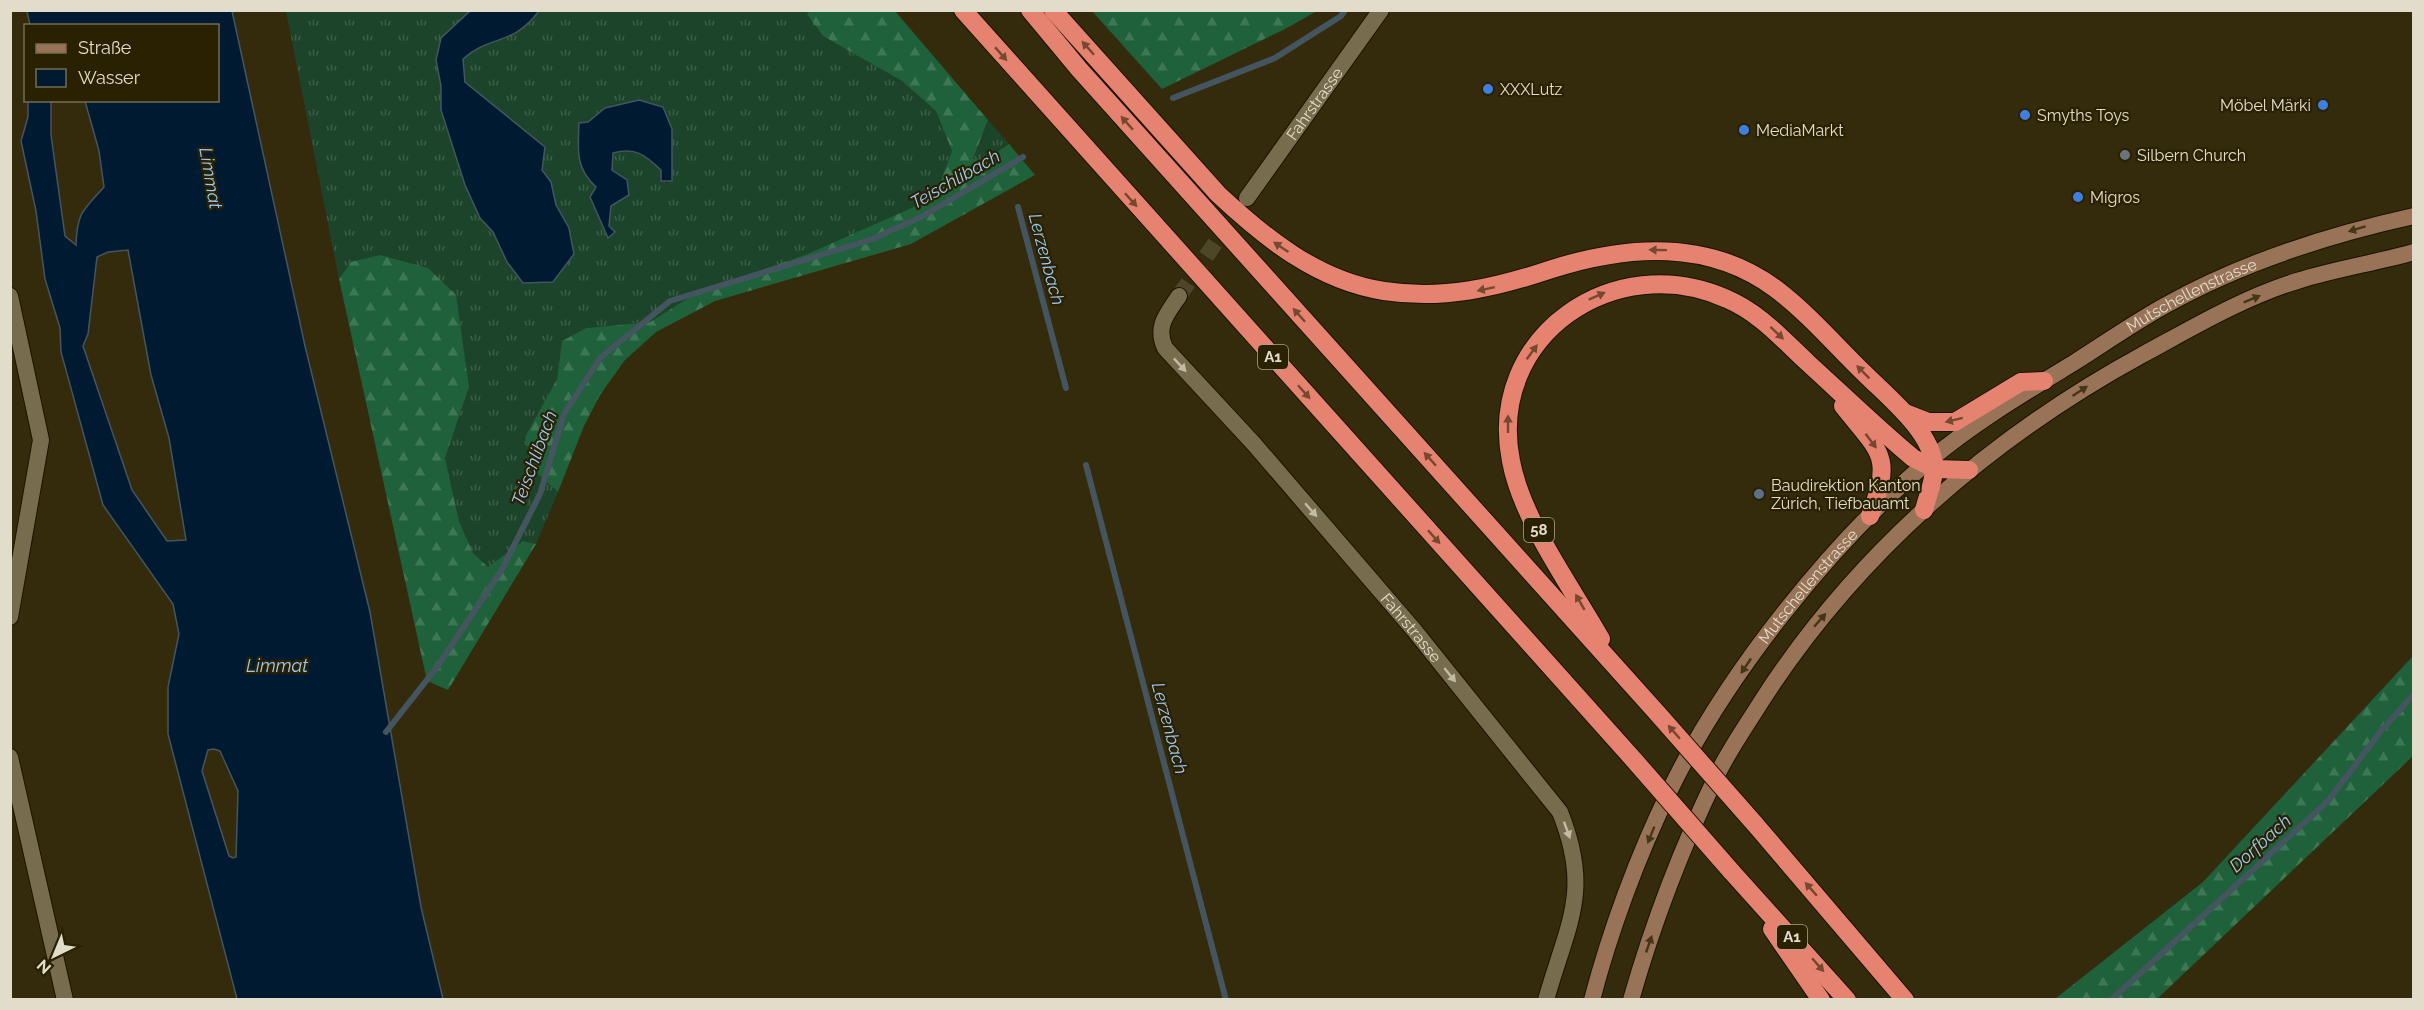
<svg xmlns="http://www.w3.org/2000/svg" width="2424" height="1010" font-family="Raleway,sans-serif">
<style>
.grass{fill:url(#grass-tufts);fill-rule:evenodd}
.forest{fill:url(#forest-firs)}
.water{fill:#001b31;stroke:#44555f;stroke-width:1.5;fill-rule:evenodd}
.lines{fill:none;stroke-linecap:round;stroke-linejoin:round}
.stream{stroke:#44555f;stroke-width:6}
.minor-tunnel{stroke:#4e4629;stroke-width:16;stroke-dasharray:16 8;stroke-linecap:butt}
.minor-casing{stroke:#1b1300;stroke-width:18}
.secondary-casing{stroke:#1b1300;stroke-width:18}
.motorway-casing{stroke:#1b1300;stroke-width:20}
.minor{stroke:#776d4e;stroke-width:16}
.secondary{stroke:#987358;stroke-width:16}
.motorway{stroke:#e58270;stroke-width:18}
.motorway-bridge-casing{stroke:#1b1300;stroke-width:20;stroke-linecap:butt}
.motorway-bridge{stroke:#e58270;stroke-width:18}
.oneway{fill:#75482f}
.oneway2{fill:#463618}
.oneway3{fill:#c2bba6}
.shop-dot{fill:#3f7fe0;stroke:#2a2103;stroke-width:2}
.worship-dot{fill:#6b7280;stroke:#2a2103;stroke-width:2}
.service-dot{fill:#5c6f8a;stroke:#2a2103;stroke-width:2}
.labels{text-anchor:middle;dominant-baseline:central;stroke-width:4.5;stroke-linejoin:round;paint-order:stroke}
.shield{fill:#2a2103;stroke:#aba58f;stroke-width:1.5}
.shield-label{font-size:15px;font-weight:bold;fill:#e2ddcb}
.poi-label{font-size:16px;fill:#e2ddcb;stroke:#2a2103;text-anchor:start}
.street-label{font-size:16px;fill:#e2ddcb;stroke:#2a2103}
.water-label{font-size:18px;font-style:italic;fill:#9ccaf1;stroke:#2a2103}
</style>
<defs>
<pattern id="grass-tufts" width="24" height="20" patternUnits="userSpaceOnUse" patternTransform="scale(1.5)"><rect width="24" height="20" fill="#1b442a"/><path d="M3 7l-1-3M5 7V3M7 7l1-3M15 17l-1-3M17 17v-4M19 17l1-3" fill="none" stroke="#3c5f48"/></pattern>
<pattern id="forest-firs" width="22" height="20" patternUnits="userSpaceOnUse" patternTransform="scale(1.5)"><rect width="22" height="20" fill="#1e613a"/><path d="M5 1l3.5 6h-7zM16 11l3.5 6h-7z" fill="#3e7755"/></pattern>
</defs>
<rect width="100%" height="100%" fill="#342b0c"/>
<g class="grass">
<path d="M286 11H471L441 38 436 60 441 86V110L465 185 480 218 493 232 507 262 523 283 553 282 574 254 569 228 556 205 551 182 542 170 545 147 464 82 463 59C492 34 513 46 539 11H810L808 14 823 36 902 81 936 111 952 151 938 188 916 206 805 255 698 292 650 322 586 328 562 341 557 379 525 437 533 470 558 492 536 544 523 541 488 567 473 553 459 521 445 458 469 387 351 262 339 279ZM639 100 671 157 672 181 666 183C657 157 640 146 613 153L612 170 627 180 611 206 608 237 590 197 596 187 579 123 588 122 605 108Z"/>
<polygon points="988,120 1009,144 988,158 973,160"/>
</g>
<g class="forest">
<polygon points="810,11 895,11 988,120 973,159 988,158 1009,144 1035,175 911,244 715,301 656,332 625,360 600,395 584,426 558,492 533,470 525,437 557,379 562,341 586,328 650,322 698,292 805,255 916,206 938,188 952,151 936,111 902,81 823,36 807,14"/>
<polygon points="1092,11 1317,11 1285,29 1162,89"/>
<polygon points="380,255 428,268 456,295 469,387 445,458 459,521 473,553 488,567 523,541 536,544 448,690 427,681 339,279 351,262"/>
<polygon points="2413,656 2413,756 2157,999 2055,999 2203,882"/>
</g>
<g class="water">
<path d="M471 10 539 11C512 47 491 34 463 59L465 82 545 147 542 170 551 182 556 205 569 228 574 254 553 282 523 283 507 262 493 232 480 218 465 185 441 110V86L436 60 441 38Z"/>
<path d="M27 11H232L305 346 370 612 421 907 443 999H237L168 734V687L179 634 173 604 103 505 61 352 60 328 45 279 36 211 21 141 28 117V101H51V135L65 236 76 245C77 212 83 211 104 187L99 151 85 101 218 100V26L30 25ZM128 250 151 375 169 438 186 540 167 541 132 490 83 346 88 334 97 257 108 252ZM214 749 220 751 238 791 236 857 233 858 229 856 202 771 208 750Z"/>
<path d="M639 100 663 107 672 129V181H661V170C645 155 636 147 613 153L612 170 627 180 629 195 611 206 609 226 615 232 608 238 590 197 596 187C575 168 578 150 579 123L588 122 605 108Z"/>
</g>
<g class="lines">
<g class="stream">
<polyline points="1173,98 1275,58 1341,16 1345,10"/>
<polyline points="1018,207 1066,388"/>
<polyline points="1086,465 1226,1000"/>
<polyline points="386,732 437,667 501,571 540,494 564,414 600,358 670,301 873,239 921,217 1023,157"/>
<polyline points="2111,1000 2328,801 2381,731 2414,694"/>
</g>
<polyline class="minor-tunnel" points="1179,296 1244,201"/>
<defs>
<g id="minor">
<path id="s1" d="M1247 198 1381 10"/>
<polyline points="10,296 41,440 10,617"/>
<path id="s2" d="M1179 296C1167 314 1155 326 1165 348L1254 444 1414 630 1560 812C1592 892 1568 922 1546 1000"/>
<polyline points="10,757 65,1000"/>
</g>
<g id="secondary">
<path id="s3" d="M1592 1000C1610 931 1638 855 1669 792 1725 676 1832 541 1931 459 1975 422 2026 392 2075 362 2105 343 2135 322 2166 305 2243 262 2328 235 2414 216"/>
<path d="M1631 1000C1653 923 1682 847 1717 775 1729 750 1746 726 1761 702 1855 555 1990 438 2142 355 2192 328 2242 298 2297 281 2335 269 2375 263 2414 252"/>
</g>
<g id="motorway">
<polyline points="963,10 1634,760"/>
<polyline points="1030,10 1079,69 1658,714"/>
<path d="M1053 10 1218 194C1265 238 1318 281 1384 291 1443 300 1495 288 1552 269 1628 245 1709 239 1776 289 1809 314 1836 346 1865 374 1888 397 1932 432 1934 466 1935 480 1927 497 1924 510"/>
<path d="M1843 406C1881 454 1893 455 1870 516"/>
<polyline points="1905,413 1928,422 1955,422 2021,382 2044,381"/>
<path d="M1601 639C1571 586 1522 520 1511 461 1486 336 1615 248 1727 299 1760 313 1783 340 1808 363 1843 395 1877 428 1913 458L1935 469 1969 470"/>
<polyline points="1754,823 1905,1000"/>
<polyline points="1731,871 1847,1000"/>
<polyline points="1772,929 1821,1000"/>
</g>
</defs>
<use href="#minor" class="minor-casing"/>
<use href="#secondary" class="secondary-casing"/>
<use href="#motorway" class="motorway-casing"/>
<use href="#minor" class="minor"/>
<use href="#secondary" class="secondary"/>
<use href="#motorway" class="motorway"/>
<defs>
<g id="motorway-bridge">
<polyline points="1658,714 1754,823"/>
<polyline points="1634,760 1731,871"/>
</g>
</defs>
<use href="#motorway-bridge" class="motorway-bridge-casing"/>
<use href="#motorway-bridge" class="motorway-bridge"/>
</g>
<defs><path id="oneway-solid" d="M-6-.8H1V-3.2L6.5 0L1 3.2V.8H-6Z" transform="scale(1.5)"/></defs>
<g class="oneway">
<use href="#oneway-solid" transform="translate(1088 48) rotate(-132)"/>
<use href="#oneway-solid" transform="translate(1001 54) rotate(49)"/>
<use href="#oneway-solid" transform="translate(1127 123) rotate(-132)"/>
<use href="#oneway-solid" transform="translate(1131 200) rotate(48)"/>
<use href="#oneway-solid" transform="translate(1281 247) rotate(-146)"/>
<use href="#oneway-solid" transform="translate(1658 250) rotate(-179)"/>
<use href="#oneway-solid" transform="translate(1486 289) rotate(168)"/>
<use href="#oneway-solid" transform="translate(1597 296) rotate(-24)"/>
<use href="#oneway-solid" transform="translate(1299 315) rotate(-132)"/>
<use href="#oneway-solid" transform="translate(1777 333) rotate(43)"/>
<use href="#oneway-solid" transform="translate(1532 352) rotate(-54)"/>
<use href="#oneway-solid" transform="translate(1863 372) rotate(-135)"/>
<use href="#oneway-solid" transform="translate(1304 392) rotate(48)"/>
<use href="#oneway-solid" transform="translate(1954 420) rotate(166)"/>
<use href="#oneway-solid" transform="translate(1508 424) rotate(-90)"/>
<use href="#oneway-solid" transform="translate(1871 441) rotate(53)"/>
<use href="#oneway-solid" transform="translate(1430 459) rotate(-132)"/>
<use href="#oneway-solid" transform="translate(1434 537) rotate(48)"/>
<use href="#oneway-solid" transform="translate(1580 602) rotate(-120)"/>
<use href="#oneway-solid" transform="translate(1674 732) rotate(-131)"/>
<use href="#oneway-solid" transform="translate(1811 889) rotate(-131)"/>
<use href="#oneway-solid" transform="translate(1818 965) rotate(49)"/>
</g>
<g class="oneway2">
<use href="#oneway-solid" transform="translate(2357 229) rotate(163)"/>
<use href="#oneway-solid" transform="translate(2252 299) rotate(-22)"/>
<use href="#oneway-solid" transform="translate(2080 391) rotate(-33)"/>
<use href="#oneway-solid" transform="translate(1820 620) rotate(-49)"/>
<use href="#oneway-solid" transform="translate(1746 666) rotate(124)"/>
<use href="#oneway-solid" transform="translate(1651 835) rotate(112)"/>
<use href="#oneway-solid" transform="translate(1649 944) rotate(-71)"/>
</g>
<g class="oneway3">
<use href="#oneway-solid" transform="translate(1180 365) rotate(47)"/>
<use href="#oneway-solid" transform="translate(1311 510) rotate(49)"/>
<use href="#oneway-solid" transform="translate(1450 675) rotate(51)"/>
<use href="#oneway-solid" transform="translate(1567 830) rotate(70)"/>
</g>
<g class="shop-dot">
<circle cx="1488" cy="89" r="6"/>
<circle cx="2323" cy="105" r="6"/>
<circle cx="2025" cy="115" r="6"/>
<circle cx="1744" cy="130" r="6"/>
<circle cx="2078" cy="197" r="6"/>
</g>
<circle class="worship-dot" cx="2125" cy="155" r="6"/>
<circle class="service-dot" cx="1759" cy="494" r="6"/>
<g class="labels">
<g class="shield">
<rect x="1258" y="345" width="30" height="24" rx="4.5"/>
<rect x="1524" y="518" width="30" height="24" rx="4.5"/>
<rect x="1777" y="925" width="30" height="24" rx="4.5"/>
</g>
<g class="shield-label">
<text x="1273" y="357">A1</text>
<text x="1539" y="530">58</text>
<text x="1792" y="937">A1</text>
</g>
<g class="poi-label">
<text x="1500" y="89">XXXLutz</text>
<text x="2311" y="105" text-anchor="end">Möbel Märki</text>
<text x="2037" y="115">Smyths Toys</text>
<text x="1756" y="130">MediaMarkt</text>
<text x="2137" y="155">Silbern Church</text>
<text x="2090" y="197">Migros</text>
<text x="1771" y="485">Baudirektion Kanton<tspan x="1771" dy="18">Zürich, Tiefbauamt</tspan></text>
</g>
<g class="street-label">
<text stroke="none"><textPath href="#s1" startOffset="116">Fahrstrasse</textPath></text>
<text stroke="none"><textPath href="#s3" startOffset="957">Mutschellenstrasse</textPath></text>
<text stroke="none"><textPath href="#s3" startOffset="471">Mutschellenstrasse</textPath></text>
<text stroke="none"><textPath href="#s2" startOffset="430">Fahrstrasse</textPath></text>
</g>
<g class="water-label">
<text transform="translate(211 178) rotate(80)">Limmat</text>
<text transform="translate(955 179) rotate(-30)">Teischlibach</text>
<text transform="translate(1047 259) rotate(75)">Lerzenbach</text>
<text transform="translate(534 458) rotate(-70)">Teischlibach</text>
<text x="277" y="665">Limmat</text>
<text transform="translate(1170 728) rotate(75)">Lerzenbach</text>
<text transform="translate(2260 843) rotate(-42)">Dorfbach</text>
</g>
</g>
<rect width="2424" height="1010" fill="none" stroke="#e2ddcb" stroke-width="24"/>
<rect x="24" y="24" width="195" height="78" fill="#2a2103" stroke="#746c53" stroke-width="1.5"/>
<rect x="36" y="44" width="30" height="9" fill="#987358" stroke="#746c53" stroke-width="1.5"/>
<text x="78" y="54" font-size="18" fill="#e2ddcb">Straße</text>
<rect x="36" y="69" width="30" height="18" fill="#001b31" stroke="#746c53" stroke-width="1.5"/>
<text x="78" y="84" font-size="18" fill="#e2ddcb">Wasser</text>
<g transform="translate(54 956) rotate(223)" stroke="#2a2103" stroke-width="4.5" paint-order="stroke">
<path d="M0-4.5L10 22L0 15L-10 22Z" fill="#e2ddcb"/>
<text y="-9" font-size="16" font-weight="bold" text-anchor="middle" fill="#e2ddcb">N</text>
</g>
</svg>
